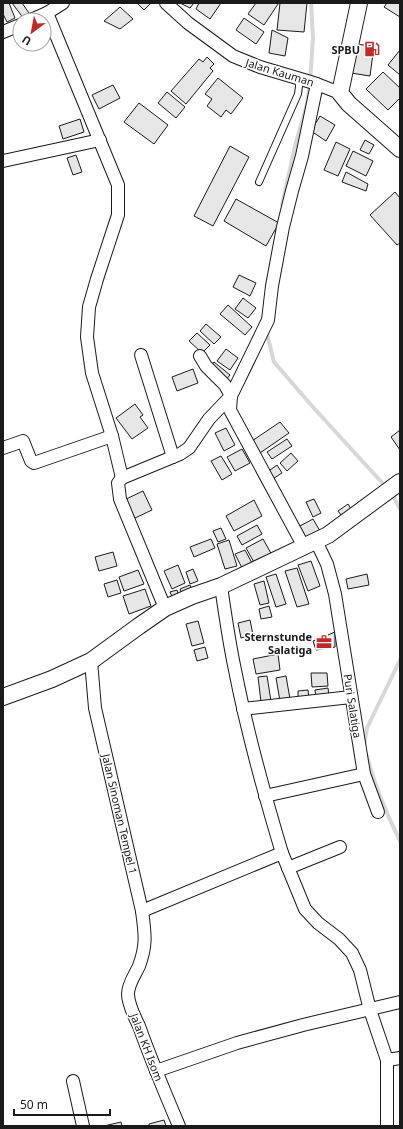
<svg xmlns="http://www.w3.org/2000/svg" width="403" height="1129" font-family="'Noto Sans',sans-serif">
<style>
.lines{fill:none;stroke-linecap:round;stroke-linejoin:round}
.stream{stroke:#d7d7d7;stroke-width:4}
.building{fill:#e6e6e6;stroke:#1a1a1a}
.lane-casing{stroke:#1a1a1a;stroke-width:8}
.street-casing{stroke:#1a1a1a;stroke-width:14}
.secondary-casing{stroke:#1a1a1a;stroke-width:18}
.lane{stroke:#fff;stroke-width:6}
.street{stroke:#fff;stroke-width:12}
.secondary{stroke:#fff;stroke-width:16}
.labels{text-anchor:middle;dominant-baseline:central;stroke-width:3;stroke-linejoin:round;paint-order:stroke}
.poi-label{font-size:11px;font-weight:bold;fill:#1a1a1a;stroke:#fff;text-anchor:end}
.street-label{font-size:11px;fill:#1a1a1a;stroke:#fff}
</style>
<rect width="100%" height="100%" fill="#fff"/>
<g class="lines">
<g class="stream">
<polyline points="282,205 295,146 307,104 310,81 313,38 311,3"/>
<polyline points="266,330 274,362 312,406 386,487"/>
<polyline points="391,492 400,509"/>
<polyline points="364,746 367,728 400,660"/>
<path d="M367 756C375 786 386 813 400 841"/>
</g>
</g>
<g class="building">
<polygon points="3,3 9,3 15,18 7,22 3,14"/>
<polygon points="12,3 22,3 29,13 24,19"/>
<polygon points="137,3 151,3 144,10"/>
<polygon points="180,3 194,3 190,8"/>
<polygon points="199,3 221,3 210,19 196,9"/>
<polygon points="256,3 277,3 278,4 264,25 248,14"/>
<polygon points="280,3 307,3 304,32 277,30"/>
<polygon points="387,3 400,3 400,17 384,7"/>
<polygon points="120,7 133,19 120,29 104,21"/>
<polygon points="244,18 264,32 256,44 236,30"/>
<polygon points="272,30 288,38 285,56 269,53"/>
<polygon points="354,44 374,46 370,76 351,73"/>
<polygon points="400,50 400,75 388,65"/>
<polygon points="207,57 214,64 210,68 213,71 186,104 171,91 199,59 203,62"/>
<polygon points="383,72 400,88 400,98 388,110 366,89"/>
<polygon points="218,78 243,98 231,114 226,110 221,117 207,106 212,99 205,94"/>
<polygon points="113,85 120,98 99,109 92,95"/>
<polygon points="167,92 185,107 176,118 158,103"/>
<polygon points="139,103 168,125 154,144 124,122"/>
<polygon points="320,116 335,125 326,141 311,131"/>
<polygon points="80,119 84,132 63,139 59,126"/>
<polygon points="365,140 374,145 369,154 360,150"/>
<polygon points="336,142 350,149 338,176 324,170"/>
<polygon points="230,146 249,157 213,226 194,216"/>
<polygon points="353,151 373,161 366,176 346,166"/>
<polygon points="76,155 82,172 73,175 67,158"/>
<polygon points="346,172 368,184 366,191 342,182"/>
<polygon points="395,192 400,198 400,243 397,245 370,215"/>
<polygon points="236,199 279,223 266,246 224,221"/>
<polygon points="239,275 256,283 250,296 233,287"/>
<polygon points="243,298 256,308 248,318 235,309"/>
<polygon points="228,305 252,327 245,335 220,314"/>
<polygon points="206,324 221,337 214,344 200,331"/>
<polygon points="197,333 210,345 202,353 189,341"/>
<polygon points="226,349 238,358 230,370 217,361"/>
<polygon points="214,362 230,375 225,381 209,369"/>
<polygon points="193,369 198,383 177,391 172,377"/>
<polygon points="135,404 143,415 140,417 148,428 132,439 116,418"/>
<polygon points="280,422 289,433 257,455 249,443"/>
<polygon points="226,428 235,445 224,451 215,433"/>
<polygon points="400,430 400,450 391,437"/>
<polygon points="287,439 292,446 272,459 267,452"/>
<polygon points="242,449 250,463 235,471 227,457"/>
<polygon points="291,453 298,461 287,471 280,463"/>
<polygon points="221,456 232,474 222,480 211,461"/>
<polygon points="277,465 282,473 271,480 266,473"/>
<polygon points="143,491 152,510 133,519 124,500"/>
<polygon points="314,499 321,513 313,517 306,502"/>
<polygon points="254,500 262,516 234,531 226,516"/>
<polygon points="348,504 353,512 344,519 338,511"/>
<polygon points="313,519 320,531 304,539 298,527"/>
<polygon points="257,525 262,534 242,545 237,536"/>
<polygon points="221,528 226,539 218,542 213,531"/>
<polygon points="211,539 215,548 194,557 190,547"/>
<polygon points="263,539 272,555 255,564 246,548"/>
<polygon points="229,540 237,566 225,569 217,544"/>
<polygon points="245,550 253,565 243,570 235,554"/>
<polygon points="113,552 117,566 99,571 95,557"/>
<polygon points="311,561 320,586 308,591 298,565"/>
<polygon points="178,565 185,583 172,589 164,571"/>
<polygon points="297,568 309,604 297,607 285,571"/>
<polygon points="193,569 198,581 190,584 186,572"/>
<polygon points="138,570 144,584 124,591 119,577"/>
<polygon points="276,574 286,604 276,607 266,577"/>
<polygon points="367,574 369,585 348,589 346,579"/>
<polygon points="117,580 121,593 108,597 104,584"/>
<polygon points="264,581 269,603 260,605 254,584"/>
<polygon points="190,585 193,592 183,597 180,589"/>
<polygon points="145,589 151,606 129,614 123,596"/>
<polygon points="177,590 180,599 174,601 170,592"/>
<polygon points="269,606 272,617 261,619 259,609"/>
<polygon points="250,620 253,635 241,638 238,623"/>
<polygon points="198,621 204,643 192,646 186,624"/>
<polygon points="335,632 335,647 316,650 313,641"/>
<polygon points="205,647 208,658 197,661 194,650"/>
<polygon points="278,654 280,670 256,674 253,659"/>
<polygon points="311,673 327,673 328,686 312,687"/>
<polygon points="267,676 271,701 261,702 258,677"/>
<polygon points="286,676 290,699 280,701 276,678"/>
<polygon points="328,688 329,696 316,698 315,690"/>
<polygon points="308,690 309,699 298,700 298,691"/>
<polygon points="164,1120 166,1126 149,1126 149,1124"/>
<polygon points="121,1122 122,1126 104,1126"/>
</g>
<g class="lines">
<defs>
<polyline id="lane" points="259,182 298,94 299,86 298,78"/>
<g id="street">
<polyline points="63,3 47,13 118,185 118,215 97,279 89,307 87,337 92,373 112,436 122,478"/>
<polyline points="166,3 188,23 233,56 260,67 314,83 340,93"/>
<polyline points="31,20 47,13"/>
<polyline points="3,32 20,25"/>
<polyline points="3,161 100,140"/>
<polyline points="141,355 173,457"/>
<polyline points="200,356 206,366 225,385 231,396 230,410 304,547"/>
<polyline points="3,448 23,441 31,461 34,463 112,436"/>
<path d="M221 586C225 614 229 642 235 670 247 732 264 793 282 853"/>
<polyline points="165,608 120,499 118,483 122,478 180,454 189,448 209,419 231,396 268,320 272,286 283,227 292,191 302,156 317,84"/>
<path d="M91 661 95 708 142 911C145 933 147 945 139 966 135 975 128 984 128 994 128 1003 135 1018 139 1026 151 1060 165 1093 179 1126"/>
<polyline points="243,709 351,697"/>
<polyline points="364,774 378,812"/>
<polyline points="265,796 364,774 335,594 327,564 316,541"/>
<polyline points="288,868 340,847"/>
<polyline points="142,911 282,853 305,909 318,923 339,939 352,953 360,970 370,1010 387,1060 387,1126"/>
<polyline points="387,1060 400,1058"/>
<polyline points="156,1071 237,1043 303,1025 400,1002"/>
<polyline points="73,1081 83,1126"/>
</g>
<g id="secondary">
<polyline points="359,3 340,93 349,104 400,149"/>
<polyline points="3,697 52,679 91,661 139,626 165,608 192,596 221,586 328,535 400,482"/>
</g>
</defs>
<use href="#lane" class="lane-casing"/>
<use href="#street" class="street-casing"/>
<use href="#secondary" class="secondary-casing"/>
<use href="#lane" class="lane"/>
<use href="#street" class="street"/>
<use href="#secondary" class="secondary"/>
</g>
<defs>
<symbol id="fuel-bare" viewBox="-9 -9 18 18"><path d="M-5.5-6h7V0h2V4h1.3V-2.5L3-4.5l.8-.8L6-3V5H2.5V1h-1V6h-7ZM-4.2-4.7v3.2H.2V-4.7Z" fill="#c62828" stroke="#fff" stroke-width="2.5" paint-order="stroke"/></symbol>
<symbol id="office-bare" viewBox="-9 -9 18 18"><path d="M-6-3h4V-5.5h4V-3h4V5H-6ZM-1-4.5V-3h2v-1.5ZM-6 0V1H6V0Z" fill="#c62828" stroke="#fff" stroke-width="2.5" paint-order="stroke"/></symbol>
</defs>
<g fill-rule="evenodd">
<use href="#fuel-bare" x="361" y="38" width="22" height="22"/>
<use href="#office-bare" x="313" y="631" width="22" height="22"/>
</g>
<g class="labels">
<g class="poi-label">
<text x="360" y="49">SPBU</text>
<text x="312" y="636">Sternstunde<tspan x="312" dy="13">Salatiga</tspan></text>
</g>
<g class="street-label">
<text transform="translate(280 72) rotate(17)">Jalan Kauman</text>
<text transform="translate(353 706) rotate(81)">Puri Salatiga</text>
<text transform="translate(120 814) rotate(77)">Jalan Sinoman Tempel 1</text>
<text transform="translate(147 1047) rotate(69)">Jalan KH Isom</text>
</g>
</g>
<rect width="403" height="1129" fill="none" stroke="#1a1a1a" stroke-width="8"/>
<g transform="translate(32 32) rotate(212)"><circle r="19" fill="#ffffff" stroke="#a3a3a3"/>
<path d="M0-3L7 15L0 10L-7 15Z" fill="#c62828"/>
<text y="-6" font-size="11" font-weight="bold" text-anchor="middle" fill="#1a1a1a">U</text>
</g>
<path d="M14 1109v6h96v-6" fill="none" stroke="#1a1a1a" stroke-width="2"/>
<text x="20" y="1109" font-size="12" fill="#1a1a1a" stroke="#ffffff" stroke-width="3" paint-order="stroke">50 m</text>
</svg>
